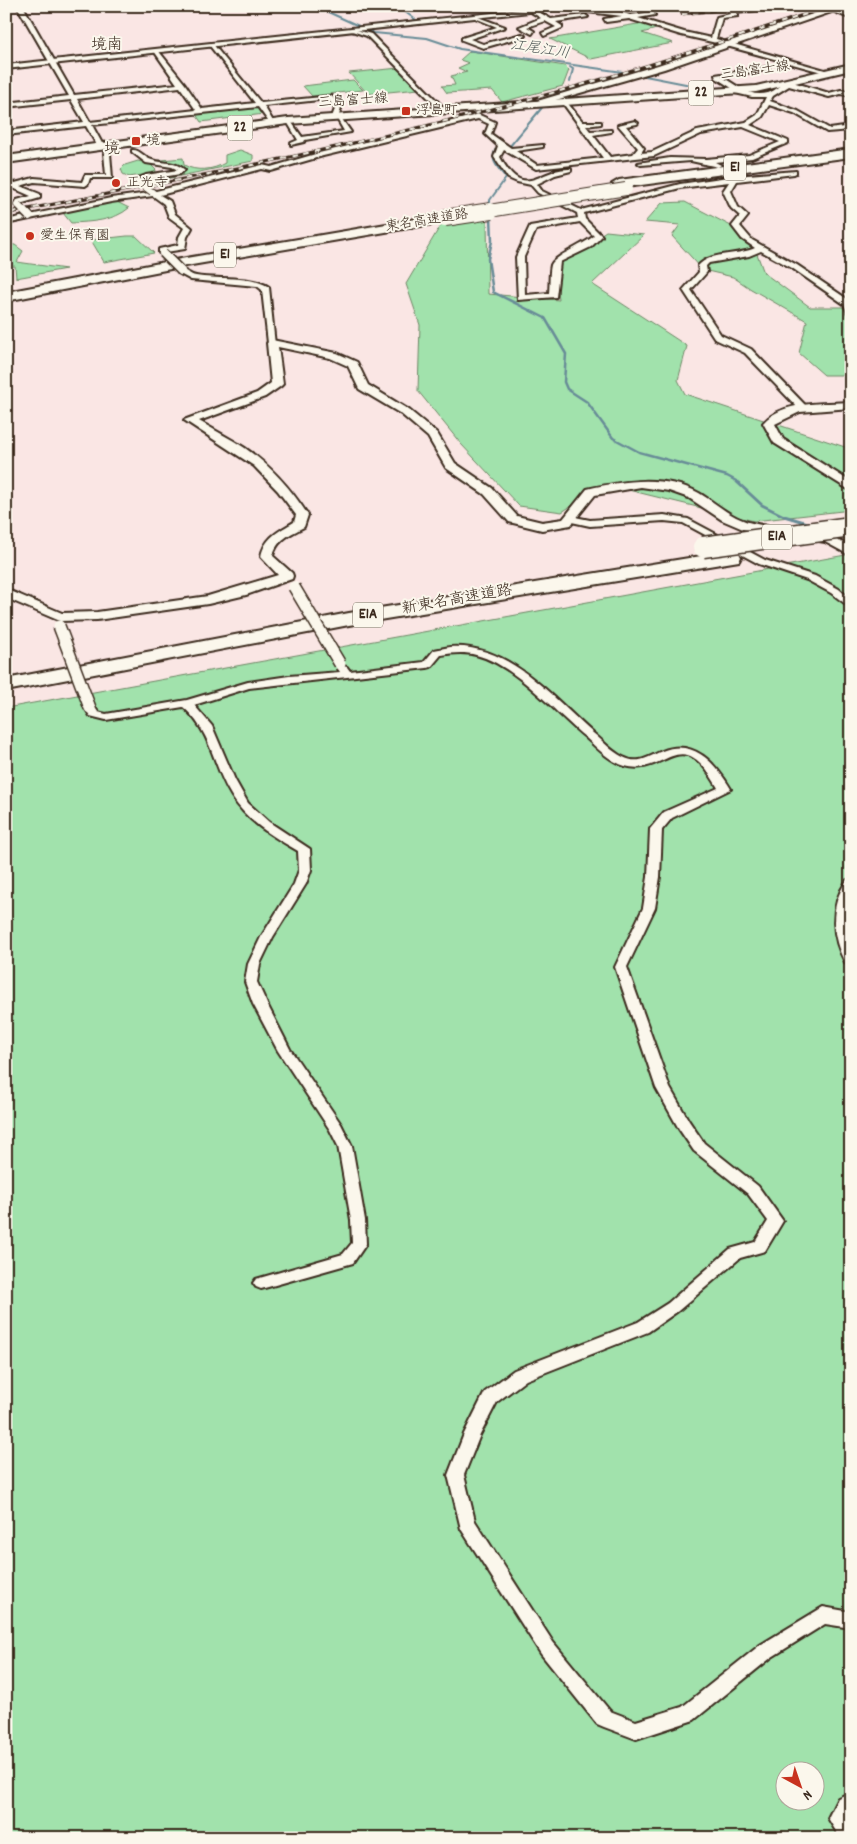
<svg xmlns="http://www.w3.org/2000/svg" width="857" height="1844" font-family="Dekko,'Klee One',sans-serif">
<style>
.green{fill:#a1e2ac;stroke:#6e8665;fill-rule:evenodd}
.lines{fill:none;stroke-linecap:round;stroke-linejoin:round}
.stream-far2{stroke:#688c97;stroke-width:2}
.stream-far1{stroke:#688c97;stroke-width:2.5}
.stream{stroke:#688c97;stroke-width:3}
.minor-casing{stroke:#3b2a1e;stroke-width:4}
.tertiary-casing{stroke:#3b2a1e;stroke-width:4}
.primary-casing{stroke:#3b2a1e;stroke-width:4}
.motorway-casing{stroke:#3b2a1e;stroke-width:4}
.minor{fill:#fbf7ec;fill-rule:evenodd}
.tertiary{fill:#fbf7ec;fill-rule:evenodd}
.primary{fill:#fbf7ec;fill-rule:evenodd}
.motorway{fill:#fbf7ec;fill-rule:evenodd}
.rail-far1-casing{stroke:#3b2a1e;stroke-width:3}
.rail-casing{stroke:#3b2a1e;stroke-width:4}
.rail-far1{stroke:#fbf7ec;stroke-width:2;stroke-dasharray:5.5;stroke-linecap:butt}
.rail{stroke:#fbf7ec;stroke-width:2.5;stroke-dasharray:8;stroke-linecap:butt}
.minor-bridge-far2-casing{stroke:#3b2a1e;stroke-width:8;stroke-linecap:butt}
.minor-bridge-far1-casing{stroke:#3b2a1e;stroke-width:11;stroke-linecap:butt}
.minor-bridge-casing{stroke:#3b2a1e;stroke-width:14;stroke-linecap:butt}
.motorway-bridge-far2-casing{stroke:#3b2a1e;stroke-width:14;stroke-linecap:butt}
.motorway-bridge-far1-casing{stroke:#3b2a1e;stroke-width:18;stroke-linecap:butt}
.motorway-bridge-casing{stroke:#3b2a1e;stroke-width:23;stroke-linecap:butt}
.minor-bridge-far2{stroke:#fbf7ec;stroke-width:6}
.minor-bridge-far1{stroke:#fbf7ec;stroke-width:8}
.minor-bridge{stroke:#fbf7ec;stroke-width:11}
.motorway-bridge-far2{stroke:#fbf7ec;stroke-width:12}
.motorway-bridge-far1{stroke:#fbf7ec;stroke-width:16}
.motorway-bridge{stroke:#fbf7ec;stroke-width:20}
.poi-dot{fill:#c8321e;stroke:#fbf7ec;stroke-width:2}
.labels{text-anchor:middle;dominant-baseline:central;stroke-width:4;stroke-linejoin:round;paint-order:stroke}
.far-street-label{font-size:14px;fill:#3b2a1e;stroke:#fbf7ec}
.far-poi-label{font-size:14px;fill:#3b2a1e;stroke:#fbf7ec;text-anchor:start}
.far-water-label{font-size:15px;font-style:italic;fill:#525b5a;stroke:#fbf7ec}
.shield{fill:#fbf7ec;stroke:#75685c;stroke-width:1}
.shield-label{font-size:15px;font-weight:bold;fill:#3b2a1e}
.far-quarter-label{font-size:16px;fill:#3b2a1e;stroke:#fbf7ec}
.street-label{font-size:16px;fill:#3b2a1e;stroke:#fbf7ec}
</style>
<rect width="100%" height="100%" fill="#fae6e4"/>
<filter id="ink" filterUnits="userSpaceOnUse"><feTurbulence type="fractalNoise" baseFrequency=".02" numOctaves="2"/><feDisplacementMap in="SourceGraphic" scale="10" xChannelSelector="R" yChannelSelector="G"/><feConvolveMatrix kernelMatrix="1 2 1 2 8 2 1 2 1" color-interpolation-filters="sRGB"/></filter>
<g filter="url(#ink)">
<g class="green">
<polygon points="643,23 660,28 642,33 673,43 591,59 550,39"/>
<polygon points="470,51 565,66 569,70 563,86 502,102 492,90 447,93 442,86 455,85 451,76 467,72 458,68 469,63 460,60"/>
<polygon points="399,68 419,89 368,94 349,73"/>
<polygon points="353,80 363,90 312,96 303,86"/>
<polygon points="256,106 264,114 201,122 195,113"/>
<path d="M240 150 253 155V161L146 183 139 181 144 178 180 174 187 170 176 164 151 161 183 158 184 165C196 172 213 170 225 163V155Z"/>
<polygon points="138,161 150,164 156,170 155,173 129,177 123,174 121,169 125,165"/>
<path d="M115 201 129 208C114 221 91 222 71 223L63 213Z"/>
<polygon points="685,202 731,226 756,251 764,273 810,307 851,307 851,375 824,375 799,353 807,321 751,289 733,277 703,270 672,236 680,225 645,222 662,203"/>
<polygon points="487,217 488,294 559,300 555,265 606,231 644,235 592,284 687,346 678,380 685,394 851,449 851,510 754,521 604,484 562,512 519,506 461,444 418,391 420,325 406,284 445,218"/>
<polygon points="127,236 136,236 154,253 104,262 91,240"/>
<polygon points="6,244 15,245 23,251 17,262 66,269 16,278 15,266 6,267"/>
<path d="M851 554V1838H6V708ZM784 1772H814V1802H784Z"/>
</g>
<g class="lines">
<g class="stream-far2">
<polyline points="17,6 47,60"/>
<polyline points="315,6 374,33 427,38 460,49 630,73 716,90"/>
<polyline points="397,6 416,20"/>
<polyline points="570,67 573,69 570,82"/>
<polyline points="731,93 751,96"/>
<polyline points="774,96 792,85"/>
<polyline points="550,99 556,94"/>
<polyline points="510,146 545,104"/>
<path d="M490 206V200L506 178C498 167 488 160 497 147"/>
</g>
<polyline class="stream-far1" points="491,216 492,241 488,259 493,292 545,318 566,354 564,382 567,389 587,402 613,438 639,452 727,476 740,483"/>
<polyline class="stream" points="737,482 762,505 784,516 811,524"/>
<defs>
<g id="minor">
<path d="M17 6H23L74 95 177 84 154 51 157 49 185 84 202 109 255 103 210 46 212 43 261 103 332 96 341 109 339 115 351 132 305 140 304 142 291 145V143L298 140 286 120H290L302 137 344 131 337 119 332 117 335 109 328 99 264 106 274 123 271 125 258 107 92 125 104 147 101 149 98 147 86 126 6 135V131L84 122 71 100 6 107V103L69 96ZM180 87 196 110 90 122 77 99Z"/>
<polygon points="564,6 617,11 630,15 653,12 655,15 638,18 684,32 711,38 717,17 730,14 729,11 765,6 784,6 737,13 738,16 722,18 716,39 832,72 829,74 712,42 681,35 629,19 606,22 604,19 622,16 562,9"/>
<polygon points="832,9 851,15 851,19 832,11"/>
<polygon points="531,10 535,10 551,19 585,15 588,17 556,22 562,26 562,28 544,36 542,33 556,27 545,21 527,27 534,31 532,34 519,27 541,18 531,12"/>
<polygon points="475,16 505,27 470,39 483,44 522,34 525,36 483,48 462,40 462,38 497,27 475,18"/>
<polygon points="352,29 371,34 445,109 445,111 441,111 367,36 352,31"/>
<path d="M768 67 770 70 721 76C736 85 750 98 768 93 775 91 782 84 789 81L829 93 841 90 851 92V96L841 94 829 97 789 86 773 96 770 101 798 111 830 129 851 126V130L827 132 794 113 769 105 762 117 750 125 788 141V143L752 158 715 162 721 165 718 167 691 161 641 165 638 163 670 158 706 159 749 155 780 142 743 127 701 134 654 156 536 169 504 150 500 157C525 203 539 167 571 169V171L555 175 537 184 542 191 581 210 680 184 735 176 796 171V173L794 174 737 181 731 191 738 207 748 216 740 226 752 240 797 265 850 301 851 314H848L844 304 792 268 761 251 749 256 709 263 706 266 707 272 691 290 721 335 751 349 806 406V410H800L745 353 715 339 683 290 699 272 698 266C711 251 738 256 755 248L742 239 732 226 740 216 731 208 723 191 729 182 680 188 584 213 585 219 602 236 591 247 560 262 556 297 518 300 516 257 530 226 578 218 577 213 538 193 531 185 517 182 508 178 494 157 498 146 485 134 489 124 478 119 323 156 271 171 262 169 160 195 170 201 175 214 192 228 187 237 185 249 166 252 163 255 159 253V249L178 245 179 237 184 228 169 217 164 204 153 196 111 202 6 224V220L111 198 149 193 152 190 156 191 262 165 271 167 319 153 473 116 470 114 473 112 495 122 491 134 511 148 543 145V147L516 151 537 165 603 158 562 102 565 100 583 122H601V124L586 126 590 131 611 130V132L593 135 610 157 633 154 638 148 618 125 635 121 638 123 637 124 626 126 644 148 641 153 652 152 697 131 746 122 757 115 766 97H752L731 92V90H735L716 78 715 75ZM580 222 594 236C585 244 554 256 551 265 549 273 550 284 549 293L525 295 524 257 536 230Z"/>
<path d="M132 150C140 149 144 158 152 160 164 164 175 161 185 170L180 174 135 182V180L146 175 178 170 172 167 146 163 132 152Z"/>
<polygon points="107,151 110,153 112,178 90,178 88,184 85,186 34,182 20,186 40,194 40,198 23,203 21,207 14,205 17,200 31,196 6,185 6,180 15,183 34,178 82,182 85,175 106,175 104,153"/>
<path d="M178 269C186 269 189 275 196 276 217 280 251 275 269 287L275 345 268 343 262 290 257 286 191 280 178 273Z"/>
<polygon points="664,515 688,519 765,560 815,576 839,589 851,600 851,608 831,593 807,580 759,564 683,523 664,521 590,526 567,521 565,519 570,516 590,520"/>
<path d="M450 647C509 643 553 698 593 733 603 741 611 751 623 757 638 765 648 757 662 751 694 738 716 764 731 789L672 818 662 830 660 877 655 908 627 967 670 1088 689 1121 704 1143 758 1186 783 1221 765 1251 740 1258 678 1311 648 1332 526 1380 497 1402 480 1435 464 1475 475 1521 553 1642 610 1711 636 1721 682 1707 760 1645 823 1607 851 1612V1628L825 1624 772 1657 694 1720 636 1739 604 1727 597 1724 541 1654 461 1529 448 1475 464 1434 485 1392 514 1370 638 1322 668 1303 730 1249 755 1242 768 1221 748 1194 694 1151 679 1129 656 1088 615 967 643 908 648 877 650 829 664 812 718 788C680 720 666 778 625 766 609 761 597 748 585 737 554 711 515 665 476 655 465 652 452 653 441 655L431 667 427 668 249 688 194 705 212 726 235 780 248 803 269 822 310 849 311 870 306 884 273 937 260 964 257 982 267 1004 290 1049 341 1124 352 1146 365 1220 366 1244 353 1263 261 1289 256 1287 253 1283 256 1279 343 1254 352 1243 351 1220 338 1146 330 1130 278 1051 253 1004 245 982 248 964 261 937 294 884 299 870 298 851C272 836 246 821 231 795 212 764 212 732 183 707L106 720 90 716 85 708 90 705 94 706 98 712 106 714 187 700 248 682 289 676 340 672 338 669 343 666 347 667 350 671 424 662 434 650Z"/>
<path d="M851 879V893L846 911 851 944V965L846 964C831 937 829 906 847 880Z"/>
<polygon points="851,1792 851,1814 849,1817 851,1820 851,1838 840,1838 828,1818 838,1798"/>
</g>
<g id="tertiary">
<polygon points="557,6 584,6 6,69 6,65"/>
<polygon points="837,6 849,6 664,69 531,107 524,105 658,65"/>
<path d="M272 340 337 353 357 362 368 385 409 410 437 433 455 463 492 488 517 516 542 522 563 519 587 489C623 481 664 474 699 493 716 503 731 518 752 523 786 531 819 528 851 547V556L825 542 743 529 722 520 689 498 669 491 641 487 595 495 571 525 542 530 509 522 484 494 446 468 428 437 401 414 359 389 348 366 330 358 278 347 283 384 281 386 265 397 199 421C214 430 230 438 245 448 271 466 291 489 308 515L304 527C291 534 276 540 273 556L292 573 293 576 292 579 246 595 208 604 97 620 60 621 6 598V589L62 613 97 612 208 596 278 575 261 557C264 538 279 531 294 522L296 515 278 491 254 466 184 420 257 393 271 383 267 343Z"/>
<path d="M851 402V408L800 412 775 424 783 439 851 482V491L774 443 763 423C783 400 824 404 851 402Z"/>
</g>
<polygon id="primary" points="851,64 851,70 756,92 288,124 6,163 6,156 288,118 756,86"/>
<g id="motorway">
<polygon points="851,149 851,157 619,188 612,184 619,180"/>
<polygon points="445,214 452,218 450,221 186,266 6,301 6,292 186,258"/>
<polygon points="732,551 739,553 741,557 739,561 349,625 6,691 6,679 349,613"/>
</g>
</defs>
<use href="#minor" class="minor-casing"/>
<use href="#tertiary" class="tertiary-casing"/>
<use href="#primary" class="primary-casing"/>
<use href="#motorway" class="motorway-casing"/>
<use href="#minor" class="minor"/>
<use href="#tertiary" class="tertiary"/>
<use href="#primary" class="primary"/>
<use href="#motorway" class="motorway"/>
<defs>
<g id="rail-far1">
<polyline points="682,14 754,6"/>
<path d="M12 212C184 180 356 146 526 100 629 73 729 40 830 6"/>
</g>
<polyline id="rail" points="6,213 18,211"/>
</defs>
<use href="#rail-far1" class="rail-far1-casing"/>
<use href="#rail" class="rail-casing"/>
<use href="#rail-far1" class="rail-far1"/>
<use href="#rail" class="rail"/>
<defs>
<g id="minor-bridge-far2">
<polyline points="137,181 152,192"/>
<polyline points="18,205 25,212"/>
</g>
<g id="minor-bridge-far1">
<polyline points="24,211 29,216"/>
<polyline points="163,253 181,271"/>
</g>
<g id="minor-bridge">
<polyline points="294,587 340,664"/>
<polyline points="59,626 90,708"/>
</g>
<polyline id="motorway-bridge-far2" points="483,212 626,189"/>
<polyline id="motorway-bridge-far1" points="445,218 491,211"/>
<polyline id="motorway-bridge" points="703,547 851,527"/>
</defs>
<use href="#minor-bridge-far2" class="minor-bridge-far2-casing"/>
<use href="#minor-bridge-far1" class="minor-bridge-far1-casing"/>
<use href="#minor-bridge" class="minor-bridge-casing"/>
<use href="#motorway-bridge-far2" class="motorway-bridge-far2-casing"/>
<use href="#motorway-bridge-far1" class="motorway-bridge-far1-casing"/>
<use href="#motorway-bridge" class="motorway-bridge-casing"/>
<use href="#minor-bridge-far2" class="minor-bridge-far2"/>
<use href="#minor-bridge-far1" class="minor-bridge-far1"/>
<use href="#minor-bridge" class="minor-bridge"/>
<use href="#motorway-bridge-far2" class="motorway-bridge-far2"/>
<use href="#motorway-bridge-far1" class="motorway-bridge-far1"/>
<use href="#motorway-bridge" class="motorway-bridge"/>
</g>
</g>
<g class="poi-dot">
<rect x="401" y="106" width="10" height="10" rx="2.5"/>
<rect x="131" y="136" width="10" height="10" rx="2.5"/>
<circle cx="116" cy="183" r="5"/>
<circle cx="30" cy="236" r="5"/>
</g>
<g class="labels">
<g class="far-street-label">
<text transform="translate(755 71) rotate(-8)">三島富士線</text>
<text transform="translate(353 101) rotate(-4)">三島富士線</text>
<text transform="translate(427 221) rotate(-9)">東名高速道路</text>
</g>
<g class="far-poi-label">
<text x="416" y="111">浮島町</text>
<text x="146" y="141">境</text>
<text x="126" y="183">正光寺</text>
<text x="40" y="236">愛生保育園</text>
</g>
<g class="far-water-label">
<text transform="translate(540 50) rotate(9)">江尾江川</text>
</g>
<g class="shield">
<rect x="688.5" y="80.5" width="25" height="25" rx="4"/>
<rect x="227.5" y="115.5" width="25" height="25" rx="4"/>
<rect x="724" y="155.5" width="22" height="25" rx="4"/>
<rect x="214" y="242.5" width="22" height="25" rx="4"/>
<rect x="762" y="524.5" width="30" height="25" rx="4"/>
<rect x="353" y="602.5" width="30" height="25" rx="4"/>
</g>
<g class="shield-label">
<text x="701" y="93">22</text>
<text x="240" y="128">22</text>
<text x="735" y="168">E1</text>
<text x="225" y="255">E1</text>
<text x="777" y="537">E1A</text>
<text x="368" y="615">E1A</text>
</g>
<g class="far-quarter-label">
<text x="107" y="45">境南</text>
<text x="112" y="149">境</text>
</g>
<g class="street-label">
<text transform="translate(457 600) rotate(-10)">新東名高速道路</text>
</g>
</g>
<rect width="857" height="1844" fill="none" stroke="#fbf7ec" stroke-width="25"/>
<rect x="12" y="12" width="832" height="1819" fill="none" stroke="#3b2a1e" stroke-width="2" filter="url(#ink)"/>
<g transform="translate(800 1786) rotate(140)"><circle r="24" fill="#fbf7ec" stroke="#aea59a"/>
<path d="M0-4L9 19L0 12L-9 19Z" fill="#c8321e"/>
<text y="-8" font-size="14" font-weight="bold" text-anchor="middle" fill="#3b2a1e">N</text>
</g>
</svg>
